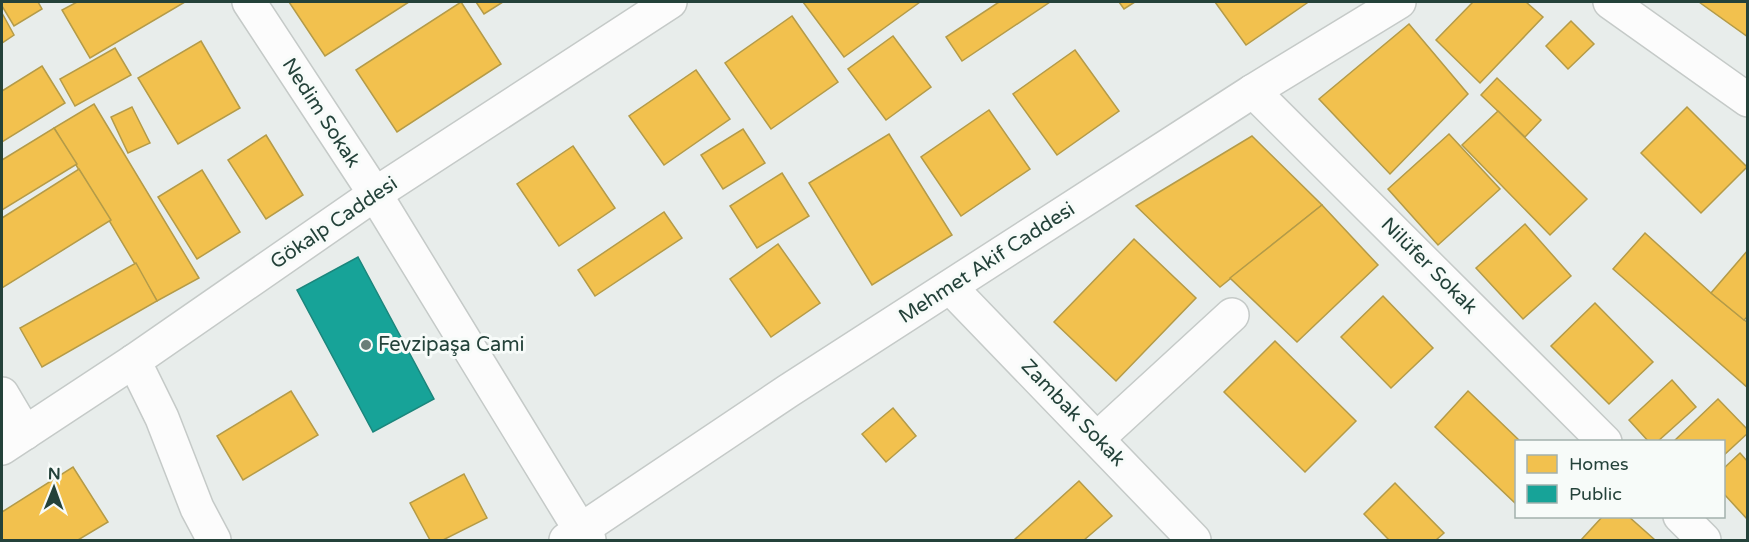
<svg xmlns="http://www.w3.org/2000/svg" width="1749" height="542" font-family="'Varela Round',sans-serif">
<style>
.homes{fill:#f2c14e;stroke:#b49b48;stroke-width:1.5}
.public{fill:#17a398;stroke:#1b867c;stroke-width:1.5}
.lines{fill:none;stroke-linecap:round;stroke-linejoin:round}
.minor-casing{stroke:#c5cac8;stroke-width:36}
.minor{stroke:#fcfcfc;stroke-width:33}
.poi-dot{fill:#697e78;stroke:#f7fbf9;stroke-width:2}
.labels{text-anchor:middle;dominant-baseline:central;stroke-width:6;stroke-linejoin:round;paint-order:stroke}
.street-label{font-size:20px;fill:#24423a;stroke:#f7fbf9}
.poi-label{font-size:20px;fill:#24423a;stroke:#f7fbf9;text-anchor:start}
</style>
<rect width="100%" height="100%" fill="#e8edeb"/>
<g class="homes">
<polygon points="2,2 38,2 42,9 14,26 2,6"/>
<polygon points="77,2 185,2 90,58 62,10"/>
<polygon points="289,2 409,2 325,56"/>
<polygon points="461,2 501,64 397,132 356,70"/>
<polygon points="476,2 503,2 484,14"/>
<polygon points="803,2 920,2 844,57"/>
<polygon points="999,2 1050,2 962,61 946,37"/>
<polygon points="1119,2 1135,2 1124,9"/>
<polygon points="1215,2 1306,2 1307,3 1246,45"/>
<polygon points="1473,2 1526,2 1543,17 1480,83 1436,40"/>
<polygon points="1699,2 1748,2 1748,37"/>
<polygon points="2,13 14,35 2,43"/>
<polygon points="792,16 838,82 771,129 725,63"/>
<polygon points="1571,21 1594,44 1568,69 1546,46"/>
<polygon points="1409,24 1468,94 1390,174 1319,99"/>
<polygon points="893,36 931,87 886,120 848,69"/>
<polygon points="201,41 240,108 178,144 138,78"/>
<polygon points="115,48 131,75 75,106 60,79"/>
<polygon points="1075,50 1119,111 1057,155 1013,94"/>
<polygon points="42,66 65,103 2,142 2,91"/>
<polygon points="696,70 730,119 664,165 629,116"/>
<polygon points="1497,78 1541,120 1525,137 1481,95"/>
<polygon points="94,104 199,278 157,301 54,128"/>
<polygon points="132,107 150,143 128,153 111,117"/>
<polygon points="1687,107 1747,167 1701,213 1641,153"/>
<polygon points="989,110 1030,169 961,216 921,157"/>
<polygon points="1498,111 1587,199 1550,235 1462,145"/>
<polygon points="54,128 77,164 2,210 2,160"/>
<polygon points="743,129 765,163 723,189 701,155"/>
<polygon points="889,134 952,235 872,285 809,183"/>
<polygon points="1449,134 1500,189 1438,245 1388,189"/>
<polygon points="266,135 303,195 266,219 228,160"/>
<polygon points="1252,136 1322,205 1220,287 1136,206"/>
<polygon points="573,146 615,208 559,246 517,184"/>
<polygon points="79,169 111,220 2,288 2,218"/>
<polygon points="202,170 240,232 197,259 158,197"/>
<polygon points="782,173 809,216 757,248 730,206"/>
<polygon points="1322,205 1378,265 1297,342 1230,278"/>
<polygon points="664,212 682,238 595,296 578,270"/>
<polygon points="1525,224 1571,276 1523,319 1476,268"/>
<polygon points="1645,233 1711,293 1748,323 1748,388 1613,269"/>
<polygon points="1134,239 1196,298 1116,381 1054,322"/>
<polygon points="778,244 820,303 771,337 730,279"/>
<polygon points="1748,250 1748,316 1744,320 1711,293"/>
<polygon points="136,263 157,301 42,367 20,328"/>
<polygon points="1383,296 1433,348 1391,388 1341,337"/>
<polygon points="1595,303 1653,362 1609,404 1551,346"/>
<polygon points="1275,341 1356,421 1305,472 1224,392"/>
<polygon points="1672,380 1696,407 1657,442 1649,442 1629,420"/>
<polygon points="291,391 318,435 243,480 217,436"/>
<polygon points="1468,391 1521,442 1516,442 1516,504 1435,427"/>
<polygon points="1718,399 1748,430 1748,433 1724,455 1724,442 1673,442"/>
<polygon points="893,408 916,436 886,462 862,434"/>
<polygon points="1740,453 1748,462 1748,520 1724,494 1724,468"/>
<polygon points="73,467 108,522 78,540 2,540 2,512"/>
<polygon points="464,474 487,518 443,540 430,540 410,503"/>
<polygon points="1079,481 1112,516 1084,540 1014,540"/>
<polygon points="1395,483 1444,533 1436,540 1389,540 1364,514"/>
<polygon points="1603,516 1628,516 1655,540 1581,540"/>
</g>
<polygon class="public" points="358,257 434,399 373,432 297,290"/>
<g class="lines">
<defs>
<g id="minor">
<polyline points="249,2 375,194 581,531 589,540"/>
<polyline points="1610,2 1748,100"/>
<polyline points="1253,91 1605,442"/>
<polyline points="950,287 1194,540"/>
<polyline points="134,361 162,418 197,508 214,540"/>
<polyline points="2,394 25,433"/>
<polyline points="1098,438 1232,315"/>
<polyline points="2,448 134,361 375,194 670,2"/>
<polyline points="1680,516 1704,540"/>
<polyline points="566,540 788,391 1253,91 1399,2"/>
</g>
</defs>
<use href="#minor" class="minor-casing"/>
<use href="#minor" class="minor"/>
</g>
<circle class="poi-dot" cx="366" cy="345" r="6"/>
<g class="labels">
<g class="street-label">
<text transform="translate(321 113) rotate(57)">Nedim Sokak</text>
<text transform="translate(334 223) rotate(-34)">Gökalp Caddesi</text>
<text transform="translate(987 263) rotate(-33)">Mehmet Akif Caddesi</text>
<text transform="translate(1429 266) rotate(45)">Nilüfer Sokak</text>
<text transform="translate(1073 413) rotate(46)">Zambak Sokak</text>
</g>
<g class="poi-label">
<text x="378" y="345">Fevzipaşa Cami</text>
</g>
</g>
<rect width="1749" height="542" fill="none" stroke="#24423a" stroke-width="6"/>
<rect x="1515" y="440" width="210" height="78" fill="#f7fbf9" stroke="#a3b1ad" stroke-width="1.5"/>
<rect x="1527" y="455" width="30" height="18" fill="#f2c14e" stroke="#a3b1ad" stroke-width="1.5"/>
<text x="1569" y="470" font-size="18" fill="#24423a">Homes</text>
<rect x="1527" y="485" width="30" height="18" fill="#17a398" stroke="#a3b1ad" stroke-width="1.5"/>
<text x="1569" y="500" font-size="18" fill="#24423a">Public</text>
<g transform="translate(54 488) rotate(1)" stroke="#f7fbf9" stroke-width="4.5" paint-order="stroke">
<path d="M0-4.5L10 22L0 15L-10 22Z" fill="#24423a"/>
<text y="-9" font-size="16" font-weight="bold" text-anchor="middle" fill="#24423a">N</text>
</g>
</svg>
